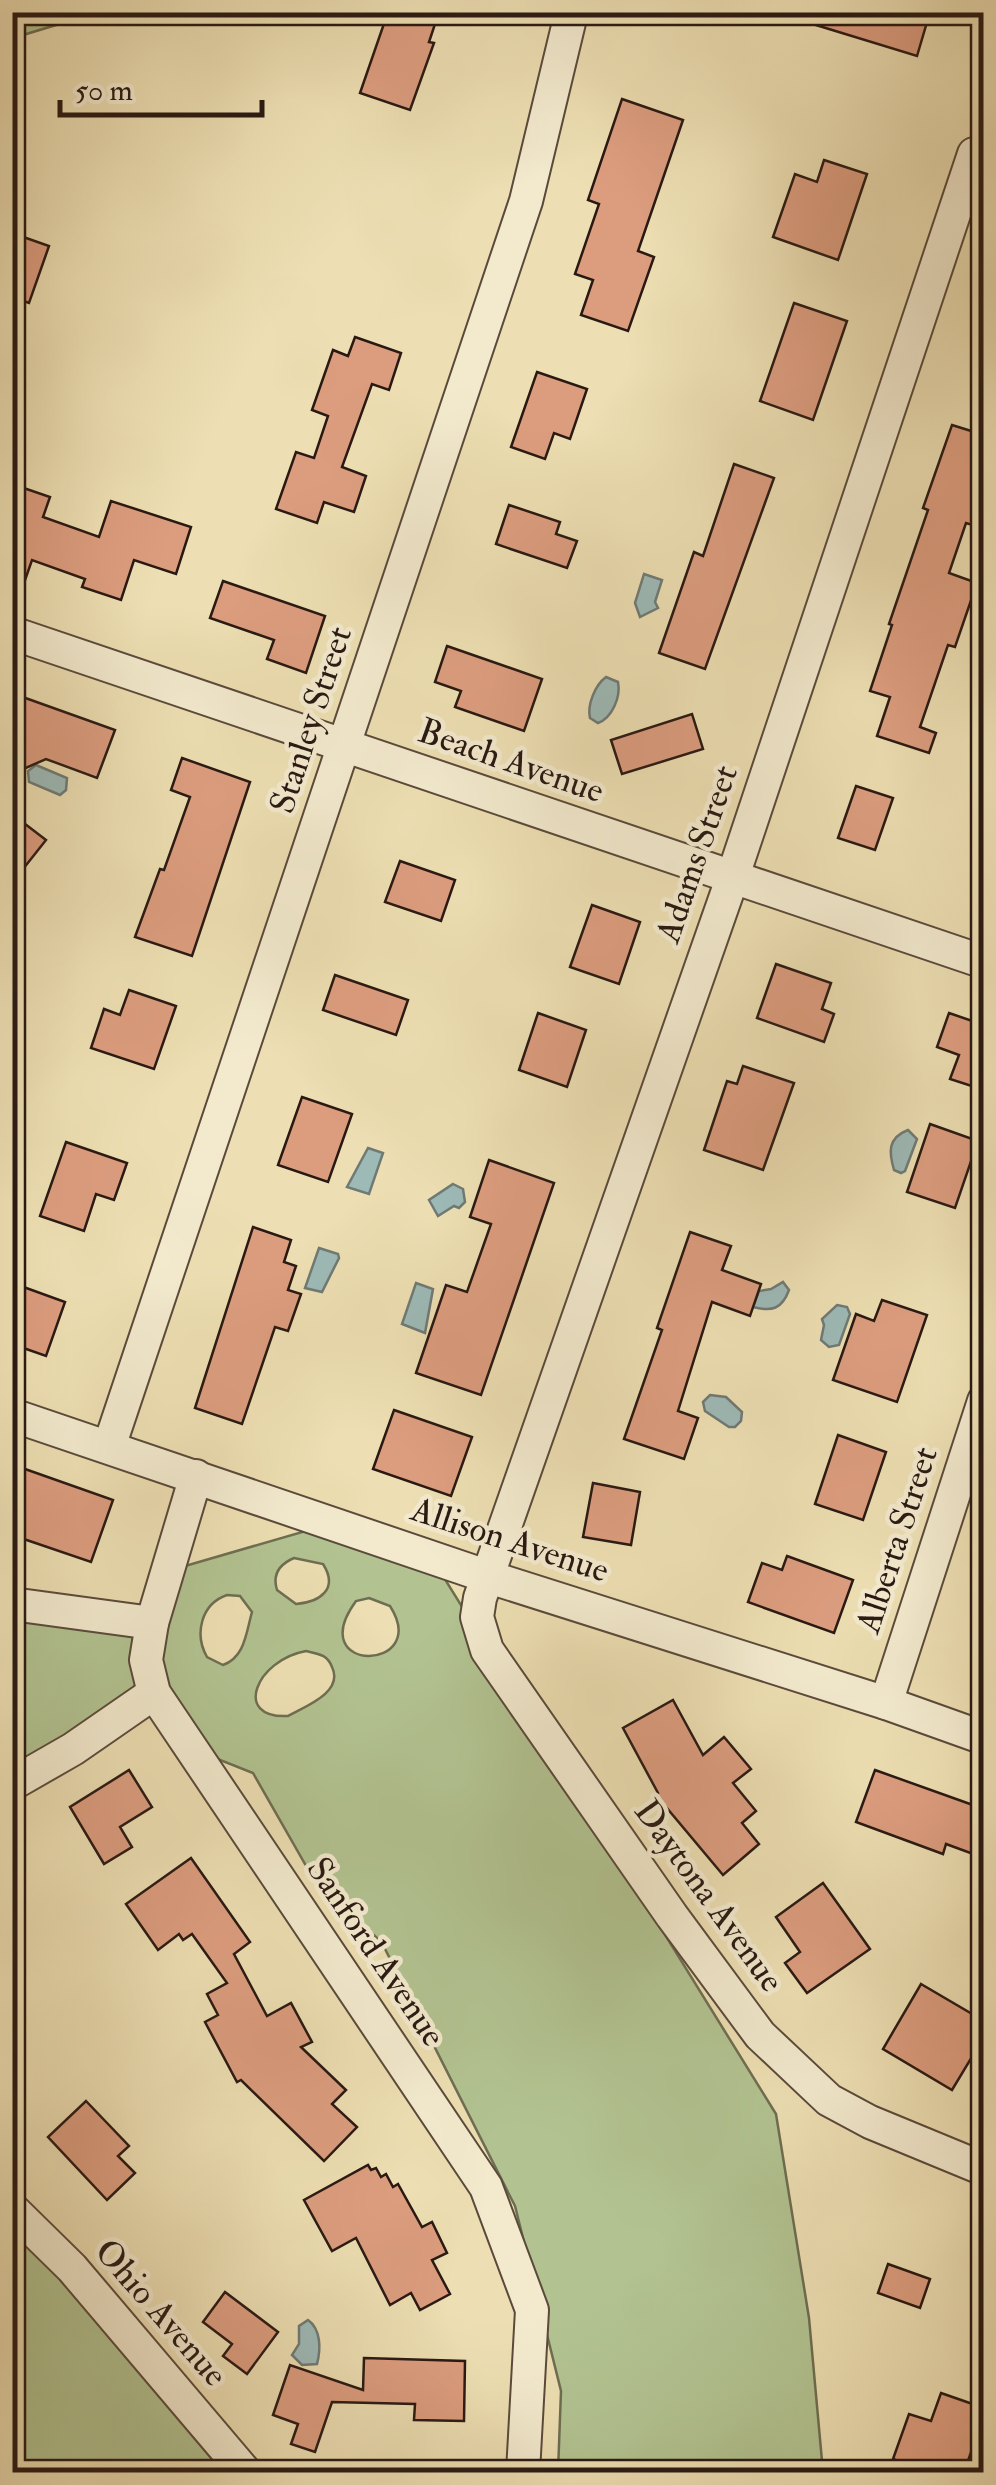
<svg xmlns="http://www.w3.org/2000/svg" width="996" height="2485" font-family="'IM FELL Double Pica',serif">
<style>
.green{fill:#b2c391;stroke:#6e6e52;stroke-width:2.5;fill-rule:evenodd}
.water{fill:#9dbab7;stroke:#6f7a75;stroke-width:2.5}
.building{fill:#dc9d7f;stroke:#291913;stroke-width:2.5}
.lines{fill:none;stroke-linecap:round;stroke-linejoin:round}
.street-casing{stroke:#5a4a3b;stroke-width:36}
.street{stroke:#f3eace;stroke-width:32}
.labels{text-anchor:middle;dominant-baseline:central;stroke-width:9;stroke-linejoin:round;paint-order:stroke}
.street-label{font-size:35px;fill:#291913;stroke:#f3eace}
</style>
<rect width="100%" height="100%" fill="#eddfb3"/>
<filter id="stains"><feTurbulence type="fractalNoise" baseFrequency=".002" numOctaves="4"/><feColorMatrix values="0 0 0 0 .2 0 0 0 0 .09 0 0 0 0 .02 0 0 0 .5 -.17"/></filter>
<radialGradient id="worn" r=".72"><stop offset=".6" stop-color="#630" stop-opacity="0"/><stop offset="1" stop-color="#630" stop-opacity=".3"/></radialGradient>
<g class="green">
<polygon points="13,12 96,12 96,13 13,38"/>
<path d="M309 1530 443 1576 776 2114 809 2318 823 2472H558L561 2391 515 2206 382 1943 309 1871 253 1773 215 1758 168 1687 162 1660 167 1626 185 1566ZM294 1558 323 1564C339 1589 320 1602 296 1604L277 1590C272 1574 280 1564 294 1558ZM227 1595 240 1596 252 1612C246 1633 245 1657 223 1665L207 1657C194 1634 201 1604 227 1595ZM369 1598 390 1606C432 1672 302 1675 356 1601ZM306 1651C318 1654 327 1654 332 1667 344 1692 306 1706 288 1716 232 1719 256 1660 306 1651Z"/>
<polygon points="13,1618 134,1635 136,1686 63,1737 13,1766"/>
<polygon points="12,2229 60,2276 226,2472 13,2472"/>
</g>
<g class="water">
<polygon points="644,574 662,580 655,602 658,608 640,617 635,603"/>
<path d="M606 677 618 682C621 697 612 718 598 723L590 718C587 705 595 685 606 677Z"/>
<polygon points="36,765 67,778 66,790 60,795 29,782 28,771"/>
<path d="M908 1130 917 1139 905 1171 901 1173 894 1170C889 1153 887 1138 908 1130Z"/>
<polygon points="368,1148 383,1153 369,1194 347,1187"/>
<polygon points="453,1184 463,1189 465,1202 459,1208 454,1206 438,1216 429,1200"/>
<polygon points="319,1248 338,1254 339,1258 322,1292 305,1288"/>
<path d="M783 1282 789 1290C782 1309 772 1312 753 1307L759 1291 771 1289Z"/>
<polygon points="416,1283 433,1289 425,1333 402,1324"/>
<polygon points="837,1305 847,1307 850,1314 839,1345 829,1347 821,1340 824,1325 822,1319"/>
<polygon points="710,1395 726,1397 742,1412 741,1421 735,1427 729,1427 705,1411 703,1402"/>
<path d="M308 2320C321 2329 321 2349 317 2364L302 2365 292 2355 299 2344V2326Z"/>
</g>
<g class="building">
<polygon points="388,12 439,12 429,42 434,43 410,110 360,93"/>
<polygon points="793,12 930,12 917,56 793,18"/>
<polygon points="622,99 683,120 638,251 654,257 628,331 581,315 593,280 575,274 599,204 588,200"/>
<polygon points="824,160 867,174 838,260 773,237 795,174 817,182"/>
<polygon points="12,233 49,246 29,303 12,297"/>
<polygon points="794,303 847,321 813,420 760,401"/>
<polygon points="355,337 401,353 389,390 372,384 342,467 366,476 354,512 324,502 317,523 276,509 296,452 314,458 328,416 312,410 333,350 348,356"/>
<polygon points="537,372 587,389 570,439 554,433 545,459 511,447"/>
<polygon points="952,425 984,435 984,505 976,526 966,523 949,573 977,583 955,647 948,645 920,727 936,733 929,753 877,736 890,697 870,691 892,625 889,624 928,510 923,508"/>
<polygon points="734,464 774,478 705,669 659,653 694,552 703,556"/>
<polygon points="12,484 50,497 43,517 99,537 111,501 191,527 176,574 134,560 121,600 82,587 85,579 32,560 16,606 12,606"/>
<polygon points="509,505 560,522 556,534 577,541 567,568 496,544"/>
<polygon points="223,581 325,616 306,673 267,659 274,640 210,618"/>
<polygon points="447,646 542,679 524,731 455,707 461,691 435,682"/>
<polygon points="17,695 115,730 97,778 46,759 12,774 12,708"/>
<polygon points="692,714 703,749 622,774 611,740"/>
<polygon points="182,758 250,782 192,956 135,937 160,869 164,870 190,797 171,790"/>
<polygon points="856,786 893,798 875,850 838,838"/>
<polygon points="12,814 46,840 12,883"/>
<polygon points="400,861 455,880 441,921 385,902"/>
<polygon points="592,905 640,922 619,984 570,967"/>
<polygon points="776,964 831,983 822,1009 834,1014 824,1042 757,1018"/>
<polygon points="335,975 408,1000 396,1035 323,1010"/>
<polygon points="129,990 176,1006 154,1069 91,1048 104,1009 120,1015"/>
<polygon points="538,1013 586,1030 567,1087 519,1070"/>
<polygon points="949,1013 984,1025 984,1090 950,1079 959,1055 937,1047"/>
<polygon points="743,1066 794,1083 763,1170 704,1150 727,1081 737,1084"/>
<polygon points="302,1097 352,1114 328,1182 278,1165"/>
<polygon points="930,1124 978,1141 955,1208 907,1192"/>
<polygon points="66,1142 127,1163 114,1200 96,1194 84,1231 40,1216"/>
<polygon points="489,1160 554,1183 481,1395 416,1373 446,1285 467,1292 491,1224 470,1217"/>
<polygon points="253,1227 291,1240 284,1262 296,1266 288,1290 301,1294 288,1331 275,1327 242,1424 195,1408"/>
<polygon points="690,1232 731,1246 722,1270 761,1284 750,1316 712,1302 678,1411 698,1418 684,1459 624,1439 662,1330 657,1328"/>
<polygon points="18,1285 65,1302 46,1356 12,1344 12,1299"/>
<polygon points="882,1300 927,1315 897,1402 833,1380 856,1314 874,1321"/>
<polygon points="394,1410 472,1437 451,1496 373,1469"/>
<polygon points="838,1435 886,1452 863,1520 815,1504"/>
<polygon points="25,1469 113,1500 91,1562 12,1535 12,1484 19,1487"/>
<polygon points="593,1483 640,1492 631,1545 583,1537"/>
<polygon points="787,1556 853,1580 834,1633 748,1602 762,1563 782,1570"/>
<polygon points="673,1700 703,1755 724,1737 751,1769 733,1783 756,1811 742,1823 759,1844 723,1875 656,1795 658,1793 623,1728"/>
<polygon points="129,1770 152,1807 120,1827 132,1847 104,1864 70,1807"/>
<polygon points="875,1770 984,1809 984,1858 946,1844 943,1854 856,1822"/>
<polygon points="191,1858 250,1942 234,1954 267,2016 291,2003 312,2042 301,2047 346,2090 332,2104 357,2127 324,2161 241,2080 237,2082 205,2022 218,2015 207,1994 227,1983 192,1934 183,1940 179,1934 158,1950 126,1904"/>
<polygon points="823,1883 870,1949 807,1993 785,1963 800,1952 776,1917"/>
<polygon points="921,1984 984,2021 984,2037 952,2090 883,2049"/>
<polygon points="86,2101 129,2146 118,2156 135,2173 107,2200 48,2137"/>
<polygon points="368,2165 371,2170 376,2168 381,2177 386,2174 393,2187 398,2184 422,2227 432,2222 447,2253 432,2260 450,2294 420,2310 411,2293 390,2305 356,2238 332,2251 304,2200"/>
<polygon points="888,2264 930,2279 920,2308 878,2293"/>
<polygon points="225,2292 278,2332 247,2374 223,2356 232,2344 203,2322"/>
<polygon points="364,2358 465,2361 464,2421 414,2420 415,2404 332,2402 315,2452 291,2444 298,2424 273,2415 290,2365 363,2390"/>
<polygon points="941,2393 984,2408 984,2416 964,2472 917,2472 918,2468 893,2459 909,2414 931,2421"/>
</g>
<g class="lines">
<defs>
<g id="street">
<polyline points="984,158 974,154 732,879 480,1598 477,1617 487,1650 672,1916 760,2035 829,2100 870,2122 984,2169"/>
<polyline points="12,633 984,962"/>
<polyline points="12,1415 489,1577 886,1703 984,1738"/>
<polyline points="109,1447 526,201 571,14"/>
<polyline points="196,1476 152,1623 146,1660 154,1693 486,2187 532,2310 523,2472"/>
<polyline points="12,1604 152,1623"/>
<polyline points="886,1703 984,1401"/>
<polyline points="12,1784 73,1749 154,1693"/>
<polyline points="12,2209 72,2268 245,2472"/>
</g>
</defs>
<use href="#street" class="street-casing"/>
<use href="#street" class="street"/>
</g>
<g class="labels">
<g class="street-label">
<text transform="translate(311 720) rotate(-72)">Stanley Street</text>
<text transform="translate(511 761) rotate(19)">Beach Avenue</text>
<text transform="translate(697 854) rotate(-71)">Adams Street</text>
<text transform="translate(510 1540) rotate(18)">Allison Avenue</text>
<text transform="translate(897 1540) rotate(-72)">Alberta Street</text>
<text transform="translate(709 1896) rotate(54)">Daytona Avenue</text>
<text transform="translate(376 1952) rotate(56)">Sanford Avenue</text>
<text transform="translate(161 2313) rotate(49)">Ohio Avenue</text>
</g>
</g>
<rect width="996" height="2485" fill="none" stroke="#eddfb3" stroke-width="50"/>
<rect x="15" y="15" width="966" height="2455" fill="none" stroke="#291913" stroke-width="5"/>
<rect x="25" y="25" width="946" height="2435" fill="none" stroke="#291913" stroke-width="2.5"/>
<path d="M60 100v15h202v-15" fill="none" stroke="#291913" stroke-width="5"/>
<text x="75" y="100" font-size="30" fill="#291913" stroke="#f3eace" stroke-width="8" paint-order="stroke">50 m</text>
<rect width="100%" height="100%" filter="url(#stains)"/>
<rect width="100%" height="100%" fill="url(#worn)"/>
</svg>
